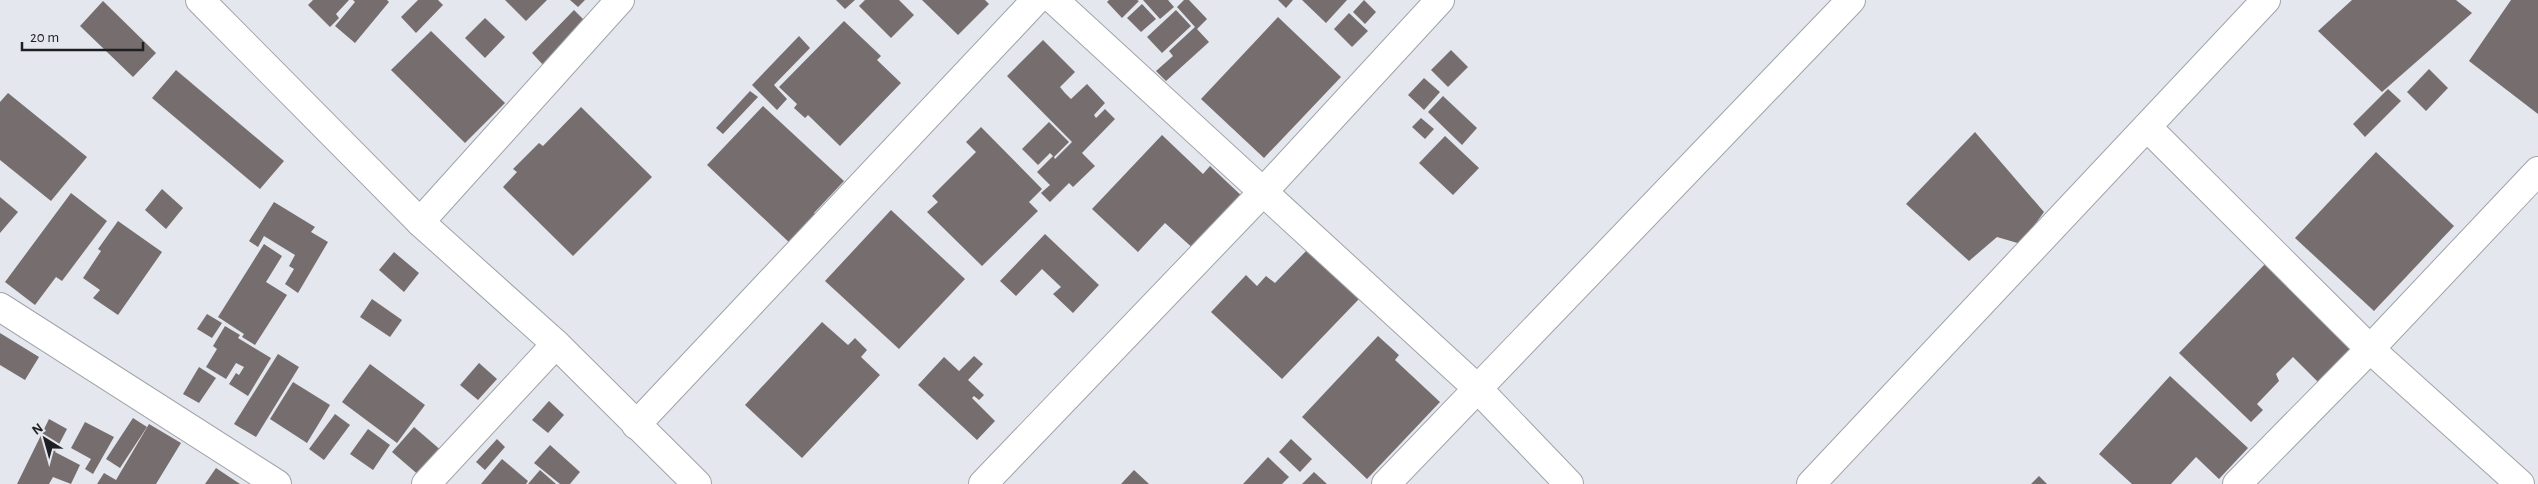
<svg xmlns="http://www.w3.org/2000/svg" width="2538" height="484" font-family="'Alegreya Sans',sans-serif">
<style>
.building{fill:#766e6e}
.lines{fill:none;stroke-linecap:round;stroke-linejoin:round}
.minor-casing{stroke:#a0a3a9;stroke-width:30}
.minor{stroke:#fff;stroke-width:28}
</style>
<rect width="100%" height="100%" fill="#e4e7ee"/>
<g class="building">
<polygon points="313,0 349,0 336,14 339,18 330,27 308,5"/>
<polygon points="353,0 387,0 389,2 355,43 335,26 355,2"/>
<polygon points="418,0 438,0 443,5 416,33 401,17"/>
<polygon points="505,0 547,0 526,21"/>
<polygon points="570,0 585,0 578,7"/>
<polygon points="836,0 855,0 845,9"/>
<polygon points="865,0 899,0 914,15 891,38 859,6"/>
<polygon points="922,0 985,0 989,4 958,35"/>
<polygon points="1109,0 1137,0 1139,1 1122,18 1107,2"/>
<polygon points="1143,0 1168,0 1174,7 1160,19"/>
<polygon points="1184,0 1189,0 1207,19 1197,29 1209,42 1166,81 1156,71 1173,56 1169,51 1195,27 1177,7"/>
<polygon points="1278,0 1293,0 1286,8"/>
<polygon points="1302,0 1347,0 1326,23"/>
<polygon points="1364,0 1376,12 1365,24 1353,12"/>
<polygon points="2352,0 2456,0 2472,13 2382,92 2318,31"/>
<polygon points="2511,0 2538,0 2538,114 2469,61"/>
<polygon points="103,1 156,53 133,77 80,26"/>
<polygon points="1142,4 1156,19 1141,32 1127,18"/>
<polygon points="574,10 588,24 545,67 532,53"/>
<polygon points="1176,10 1191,26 1162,53 1147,37"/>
<polygon points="1349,13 1368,31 1352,47 1334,29"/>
<polygon points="1278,17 1341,77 1264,158 1201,99"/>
<polygon points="485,18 505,37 485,58 465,38"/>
<polygon points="844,21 881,56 877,60 901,83 840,146 808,115 805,118 794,108 797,104 779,87"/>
<polygon points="431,31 505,103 465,143 391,70"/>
<polygon points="799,36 810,48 774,85 787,99 777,110 752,85"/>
<polygon points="1043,40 1075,72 1060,87 1065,93 1071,99 1087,84 1105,103 1094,115 1096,118 1105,109 1115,119 1082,153 1095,166 1073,187 1069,183 1050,202 1041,193 1050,185 1037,172 1053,156 1050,153 1038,165 1022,149 1049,122 1069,142 1054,157 1055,159 1072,142 1007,76"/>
<polygon points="1451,50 1468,67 1448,87 1431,70"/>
<polygon points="2429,69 2448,88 2426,111 2407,92"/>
<polygon points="176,70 284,161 260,189 152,98"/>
<polygon points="1424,78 1440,92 1424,110 1408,95"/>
<polygon points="2388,89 2401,101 2365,137 2353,124"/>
<polygon points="750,91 758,97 723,134 716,128"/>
<polygon points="8,93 87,157 51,201 0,160 0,102"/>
<polygon points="1443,96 1477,128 1462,145 1428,112"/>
<polygon points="763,106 844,181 814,213 819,218 793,246 707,165"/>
<polygon points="581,107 652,177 573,256 503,187 517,172 513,169 539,143 543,146"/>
<polygon points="1421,118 1434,129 1425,139 1412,127"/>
<polygon points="981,127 1042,189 1029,202 1038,211 982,266 927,212 938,202 932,196 976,152 966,142"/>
<polygon points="1975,132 2044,212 2021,244 1997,237 1969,261 1906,204"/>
<polygon points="1162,135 1203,174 1210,166 1245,199 1196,251 1165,223 1138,252 1092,209"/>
<polygon points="1445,136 1479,168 1453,195 1419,163"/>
<polygon points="2376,152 2454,226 2374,311 2295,238"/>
<polygon points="162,189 183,208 166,229 145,210"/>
<polygon points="71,193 107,221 62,281 56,277 35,305 5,282"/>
<polygon points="0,197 18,212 0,233"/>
<polygon points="274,202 315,227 311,232 328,242 298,293 285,284 294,269 289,266 295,255 264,236 258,247 249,241"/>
<polygon points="891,210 965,279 899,349 825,281"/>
<polygon points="118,221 162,252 118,315 93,298 100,290 83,278 101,251 98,249"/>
<polygon points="1045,234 1099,285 1073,313 1053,294 1061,287 1042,269 1016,296 1000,281"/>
<polygon points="264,244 282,256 266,282 287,295 255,345 242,337 244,334 218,317"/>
<polygon points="1307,250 1347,277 1342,283 1359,299 1282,379 1211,312 1246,275 1257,286 1266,276 1275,283"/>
<polygon points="394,252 419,273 404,292 379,270"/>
<polygon points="2265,264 2354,350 2321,385 2293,357 2276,374 2279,381 2257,404 2263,410 2251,422 2179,353"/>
<polygon points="372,299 402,320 390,337 360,317"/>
<polygon points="207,314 222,323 212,338 197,329"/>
<polygon points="822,322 848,345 855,338 867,350 861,357 880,375 802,458 745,405"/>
<polygon points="225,326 240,335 238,338 271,358 248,396 229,384 236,373 239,375 244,367 236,363 226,379 206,367 217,349 213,346"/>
<polygon points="0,333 39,357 25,380 0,365"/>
<polygon points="1378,336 1399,355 1395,360 1440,402 1367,479 1302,417"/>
<polygon points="278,354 299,367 256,437 234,424"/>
<polygon points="974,356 983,364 968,380 984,395 979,400 974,396 972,398 995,421 977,440 918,385 944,357 959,371"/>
<polygon points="479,363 497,379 478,400 460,385"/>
<polygon points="370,364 425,405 397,443 342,402"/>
<polygon points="199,367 216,378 199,403 183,394"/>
<polygon points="2170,376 2248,448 2219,479 2196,457 2171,484 2132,484 2099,454"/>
<polygon points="293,382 330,405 307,443 270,419"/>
<polygon points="549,401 564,415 548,433 532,420"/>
<polygon points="335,414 350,425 324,460 309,449"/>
<polygon points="133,418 147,427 120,468 106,459"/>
<polygon points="49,419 67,429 55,452 80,465 71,484 53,477 49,484 17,484"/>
<polygon points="85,422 114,437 93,474 85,469 91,459 71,448"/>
<polygon points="149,424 181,443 156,484 97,484 104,473 116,480"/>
<polygon points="414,427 443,452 421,477 392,452"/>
<polygon points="368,429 390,445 373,470 350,454"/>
<polygon points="497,439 505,447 485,470 476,462"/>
<polygon points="1291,439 1312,459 1300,472 1279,452"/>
<polygon points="550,445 580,472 570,484 560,484 534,463"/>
<polygon points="1268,457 1289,477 1282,484 1243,484"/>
<polygon points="502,459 528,481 526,484 481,484"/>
<polygon points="216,468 240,484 205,484"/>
<polygon points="540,470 556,484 528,484"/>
<polygon points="1134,470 1149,484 1121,484"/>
<polygon points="1314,472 1327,484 1302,484"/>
<polygon points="2039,476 2047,484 2031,484"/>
</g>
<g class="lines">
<defs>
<g id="minor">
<polyline points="200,0 420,222 556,344 697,484"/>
<polyline points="1054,0 1478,389 1569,484"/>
<polyline points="2147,127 2370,349 2520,484"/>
<polyline points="420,222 620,0"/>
<polyline points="0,307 277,484"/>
<polyline points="636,425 1036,0"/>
<polyline points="426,484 556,344"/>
<polyline points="983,484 1262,193 1440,0"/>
<polyline points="1386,484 1851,0"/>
<polyline points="1811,484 2266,0"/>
<polyline points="2237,484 2370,349 2538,171"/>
</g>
</defs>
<use href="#minor" class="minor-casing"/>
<use href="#minor" class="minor"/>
</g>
<g transform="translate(45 439) rotate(323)" stroke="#e4e7ee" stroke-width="4" paint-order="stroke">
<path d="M0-4L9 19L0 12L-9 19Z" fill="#1e1f22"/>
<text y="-8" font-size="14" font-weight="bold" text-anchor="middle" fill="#1e1f22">N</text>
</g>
<path d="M22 42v8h121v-8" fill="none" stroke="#1e1f22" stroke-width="2.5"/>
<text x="30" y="42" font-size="15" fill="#1e1f22" stroke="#e4e7ee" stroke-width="4" paint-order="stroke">20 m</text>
</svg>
